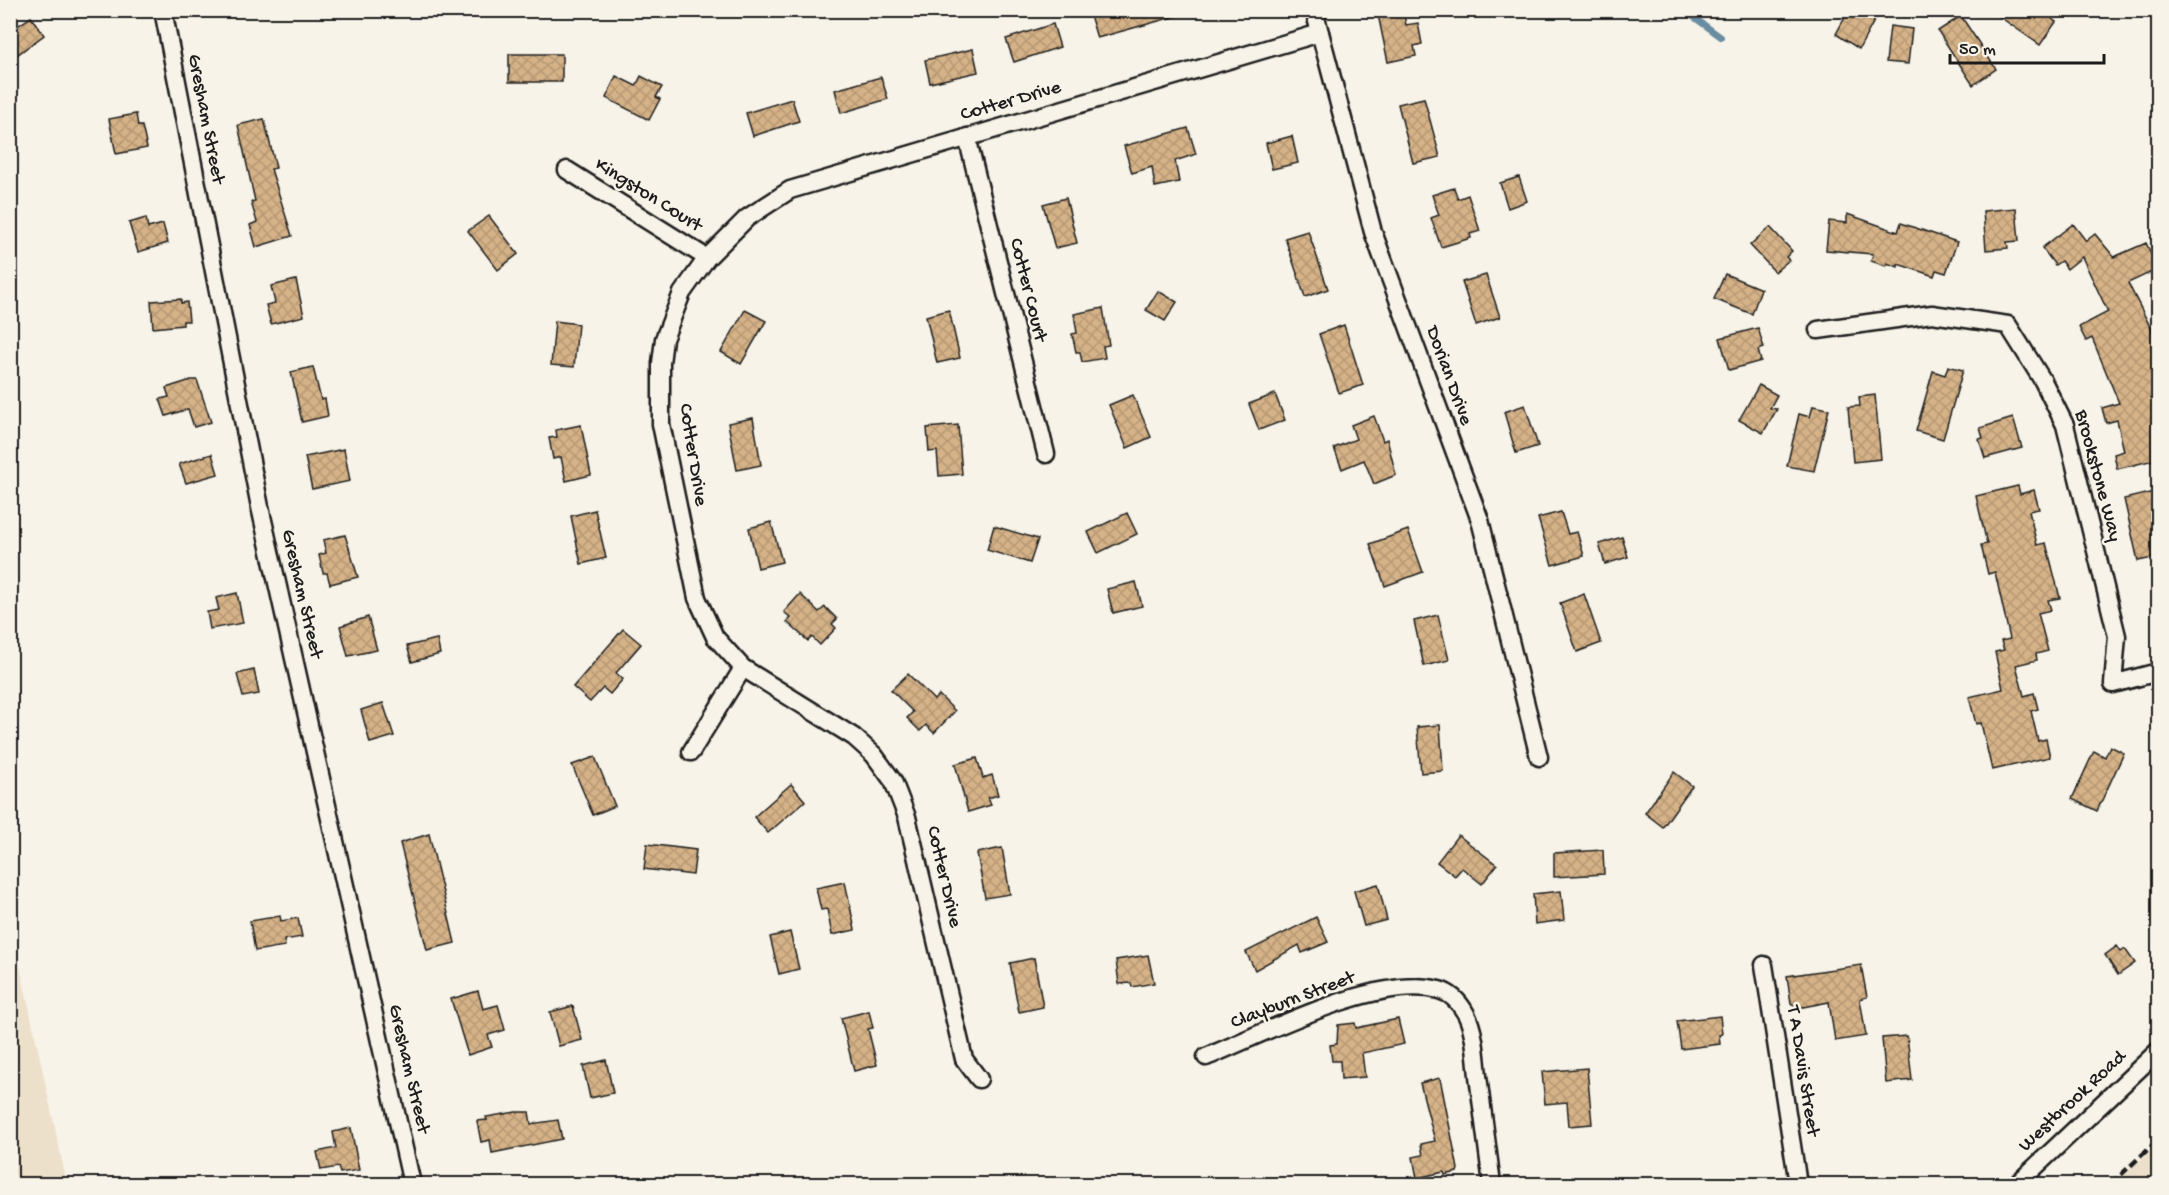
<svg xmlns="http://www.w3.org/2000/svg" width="2169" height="1195" font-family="'Gochi Hand',sans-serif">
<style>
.built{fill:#ede0cb}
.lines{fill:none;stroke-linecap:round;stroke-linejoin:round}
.stream{stroke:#688ca2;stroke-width:6}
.building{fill:url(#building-cross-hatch);stroke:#1c1c1c;stroke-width:1.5}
.street-casing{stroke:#1c1c1c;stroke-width:21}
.street{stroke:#f7f3e8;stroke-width:16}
.rail{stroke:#1c1c1c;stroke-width:4.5;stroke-dasharray:9 4.5;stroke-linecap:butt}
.labels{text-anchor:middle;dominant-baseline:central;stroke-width:5;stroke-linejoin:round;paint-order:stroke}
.street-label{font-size:20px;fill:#1c1c1c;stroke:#f7f3e8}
</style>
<defs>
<pattern id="building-cross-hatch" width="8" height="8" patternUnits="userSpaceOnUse" patternTransform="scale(1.5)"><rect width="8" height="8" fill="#d5b287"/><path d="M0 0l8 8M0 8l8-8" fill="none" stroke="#b69874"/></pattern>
</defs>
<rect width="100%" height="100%" fill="#f7f3e8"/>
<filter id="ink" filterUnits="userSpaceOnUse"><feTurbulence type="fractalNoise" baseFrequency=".0167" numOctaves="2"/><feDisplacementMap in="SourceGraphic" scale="12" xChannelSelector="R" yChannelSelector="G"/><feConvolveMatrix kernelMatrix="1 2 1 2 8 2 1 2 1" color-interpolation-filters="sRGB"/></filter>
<g filter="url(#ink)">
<g class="built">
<polygon points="11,925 41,1063 67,1184 11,1184"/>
<polygon points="2158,1145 2158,1184 2112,1184"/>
</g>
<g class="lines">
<polyline class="stream" points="1684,10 1721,37"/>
</g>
<g class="building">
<polygon points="1107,10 1176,10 1177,16 1097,38 1090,15"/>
<polygon points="1377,10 1403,10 1406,25 1418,23 1422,44 1414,46 1416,56 1388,62"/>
<polygon points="1849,10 1880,10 1859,49 1836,34"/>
<polygon points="1990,10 2040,10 2056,22 2040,45"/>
<polygon points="1961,16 1996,69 1973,85 1938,31"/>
<polygon points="31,17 44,35 10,60 10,31"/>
<polygon points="1053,24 1060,47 1014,62 1006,39"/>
<polygon points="1890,26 1912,29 1908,64 1886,62"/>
<polygon points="973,49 978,72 930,83 925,60"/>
<rect x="509" y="54" width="53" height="28"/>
<polygon points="616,76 636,86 641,76 662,87 656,97 660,99 649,120 606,98"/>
<polygon points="881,77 888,99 841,113 835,90"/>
<polygon points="1424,98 1440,157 1413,163 1398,104"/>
<polygon points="792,99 799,121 753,136 746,113"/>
<polygon points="136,114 138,126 142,126 147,148 116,154 109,119"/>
<polygon points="264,119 276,168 271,169 292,236 256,247 250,225 257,222 251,202 255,201 238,125"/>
<polygon points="1188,128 1196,154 1175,161 1179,182 1155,187 1152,167 1132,173 1124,146"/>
<polygon points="1292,136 1298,163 1272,169 1266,143"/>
<polygon points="1519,177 1527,201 1508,208 1500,183"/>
<polygon points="1454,188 1458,199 1468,195 1480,231 1470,234 1471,238 1441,247 1431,218 1439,215 1432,195"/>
<polygon points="1066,198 1077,243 1055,248 1043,204"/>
<polygon points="2016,208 2019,241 2007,242 2008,248 1986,250 1983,211"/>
<polygon points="1847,214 1898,232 1901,223 1957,242 1946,273 1936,270 1934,276 1898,264 1898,267 1887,263 1886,266 1871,261 1873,254 1826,250 1829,221 1847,223"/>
<polygon points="489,216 518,254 498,270 468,231"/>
<polygon points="146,218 148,228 163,224 168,243 138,252 129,223"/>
<polygon points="2073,224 2086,241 2095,234 2114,257 2146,243 2158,269 2128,283 2158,342 2158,459 2117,469 2114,454 2124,451 2117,420 2106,423 2102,408 2119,403 2092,338 2086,341 2079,327 2108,312 2082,257 2067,269 2061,261 2055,265 2042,248"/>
<polygon points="1770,227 1792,251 1786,257 1789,260 1775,272 1750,245"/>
<polygon points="1308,231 1328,289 1305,297 1285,238"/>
<polygon points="1725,274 1761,289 1752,314 1714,299"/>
<polygon points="1486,275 1500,317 1476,325 1462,282"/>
<polygon points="296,280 304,316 271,324 266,305 275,303 271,286"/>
<polygon points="1158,291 1177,302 1165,321 1146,310"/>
<polygon points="181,299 181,303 187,302 189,321 183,321 183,325 153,328 151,301"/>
<polygon points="1103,308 1109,345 1103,346 1105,358 1082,362 1080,352 1076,352 1072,334 1077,333 1074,314"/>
<polygon points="745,310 766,321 741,364 721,352"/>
<polygon points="949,310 960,358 937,363 926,316"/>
<polygon points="555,321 578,324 574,367 551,365"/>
<polygon points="1344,325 1363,385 1339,393 1319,334"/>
<polygon points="1758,328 1764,348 1758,350 1761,361 1729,370 1720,338"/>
<polygon points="1948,366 1963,370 1943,439 1916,431 1933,371 1945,375"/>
<polygon points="313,367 321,400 325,399 328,416 302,422 291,372"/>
<polygon points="191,380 197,380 211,422 194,427 188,409 166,416 160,399 169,397 166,388"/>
<polygon points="1759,385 1777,395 1770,408 1777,409 1763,433 1739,420"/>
<polygon points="1275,394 1285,420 1259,430 1249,404"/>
<polygon points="1133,395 1151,437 1127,448 1109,405"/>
<polygon points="1875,395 1881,459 1853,462 1848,407 1860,406 1859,397"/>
<polygon points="1525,405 1538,446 1516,453 1504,412"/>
<polygon points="1813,406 1829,409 1814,471 1787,466 1799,414 1810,417"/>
<polygon points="1374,416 1383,441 1387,439 1396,475 1374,484 1364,460 1342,469 1334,448 1356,439 1351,425"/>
<polygon points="753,418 761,465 737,470 728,423"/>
<polygon points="2013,418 2022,448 1985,458 1979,439 1983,438 1980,428"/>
<polygon points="581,425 591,475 566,481 561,457 553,459 549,438 557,437 556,430"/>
<polygon points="958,425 962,474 939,476 937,451 929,452 927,428"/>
<polygon points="344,449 350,481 312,489 305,457"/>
<polygon points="212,454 218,474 186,483 179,464"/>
<polygon points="2018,486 2020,494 2034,490 2039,509 2029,511 2037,545 2046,543 2060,598 2048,600 2051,610 2038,613 2048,651 2036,654 2037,660 2016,665 2024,696 2034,693 2038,709 2031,711 2038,741 2046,739 2050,757 1992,770 1981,723 1976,724 1969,697 2003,689 1995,652 2004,650 2001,641 2010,639 1995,572 1988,574 1981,545 1987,544 1976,496"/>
<polygon points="2158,491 2158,557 2138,561 2124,499"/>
<polygon points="595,510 606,558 581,564 571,516"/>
<polygon points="1561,512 1568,534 1577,532 1584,556 1552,565 1538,518"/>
<polygon points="1127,513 1137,534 1098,553 1088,532"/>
<polygon points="771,522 782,562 758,568 749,528"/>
<polygon points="994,526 1038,539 1030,563 987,550"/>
<polygon points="1408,530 1423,572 1385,586 1370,544"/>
<polygon points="345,535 358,577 330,584 327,573 323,573 319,555 326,553 323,540"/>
<polygon points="1622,537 1628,557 1605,564 1599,544"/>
<polygon points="1136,582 1142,606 1113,613 1107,589"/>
<polygon points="237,593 243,623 210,629 207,612 219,610 216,598"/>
<polygon points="800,594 819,612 825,607 837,619 832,624 836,628 820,645 812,637 808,641 787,622 791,618 784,612"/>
<polygon points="1584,594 1601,643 1577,652 1560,603"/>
<polygon points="1438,615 1449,660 1424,666 1414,621"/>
<polygon points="368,617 377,650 348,656 340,626"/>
<polygon points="623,629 641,644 616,673 623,679 610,694 603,688 590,702 573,687"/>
<polygon points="437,639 440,654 412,662 407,646"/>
<polygon points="254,670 259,694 243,697 237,674"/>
<polygon points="908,674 934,700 939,695 955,711 934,733 926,725 920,731 907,718 913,712 891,690"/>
<polygon points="383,703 394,736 370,743 361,710"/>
<polygon points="1440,725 1443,771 1421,773 1417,727"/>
<polygon points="2110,746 2124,753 2097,811 2072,799 2094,751 2105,757"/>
<polygon points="595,757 615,806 593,815 572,765"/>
<polygon points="977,758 983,778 992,775 998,795 988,798 991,805 968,812 955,764"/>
<polygon points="1674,772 1692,786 1663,827 1645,813"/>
<polygon points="791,784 805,801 768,833 754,817"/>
<polygon points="429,834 455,943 427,950 400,843"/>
<polygon points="1458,835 1497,865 1482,884 1462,868 1455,876 1437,862"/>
<polygon points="647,844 696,850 693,875 644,869"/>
<polygon points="1002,848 1010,894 985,898 977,853"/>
<polygon points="1603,850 1604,874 1554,877 1554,853"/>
<polygon points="845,882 855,930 832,935 827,909 821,910 816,888"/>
<polygon points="1378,884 1387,920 1364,926 1354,891"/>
<polygon points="1561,891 1564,920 1535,924 1533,894"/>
<polygon points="280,916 281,921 298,918 302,937 284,940 285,946 255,951 250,921"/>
<polygon points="1316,917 1328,942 1302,953 1299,945 1255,970 1246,952"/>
<polygon points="790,932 799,969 779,974 770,937"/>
<polygon points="2117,946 2121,952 2125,949 2135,963 2118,975 2105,955"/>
<polygon points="1148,955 1154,983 1132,987 1131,983 1119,984 1116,960"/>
<polygon points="1034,958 1043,1007 1019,1012 1010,963"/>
<polygon points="1861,965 1867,997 1860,999 1866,1036 1835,1041 1829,1002 1798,1008 1791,1003 1787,976"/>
<polygon points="478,991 483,1009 498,1005 505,1030 488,1035 492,1047 468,1055 451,999"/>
<polygon points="573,1006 582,1040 559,1046 550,1012"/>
<polygon points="869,1011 873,1028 868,1029 877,1065 854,1071 841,1018"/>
<polygon points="1720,1016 1722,1034 1719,1035 1720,1044 1681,1049 1677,1021"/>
<polygon points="1398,1019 1404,1044 1362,1053 1365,1077 1341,1079 1340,1061 1332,1061 1330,1045 1337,1044 1338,1025 1355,1023 1356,1028"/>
<polygon points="1907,1036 1912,1080 1886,1083 1882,1038"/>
<polygon points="606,1060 613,1093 590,1098 583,1066"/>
<polygon points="1587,1068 1592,1124 1569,1126 1567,1102 1545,1104 1542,1072"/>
<polygon points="1440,1078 1458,1169 1457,1172 1445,1175 1444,1172 1417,1178 1413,1157 1423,1155 1421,1144 1435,1141 1420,1083"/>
<polygon points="516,1112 529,1112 531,1124 558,1120 562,1139 492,1153 490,1140 481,1142 477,1121 487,1120 486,1117"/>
<polygon points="351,1128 359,1170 340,1173 338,1167 321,1170 317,1152 336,1148 333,1132"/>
</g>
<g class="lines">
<defs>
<g id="street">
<polyline points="163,10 260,507 412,1184"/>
<polyline points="1314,10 1373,232 1480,520 1539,757"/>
<polyline points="967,137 1046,454"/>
<polyline points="567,170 707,258"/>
<polyline points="1818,330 1932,314 2008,325 2043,381 2065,425 2117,636 2113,684 2158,672"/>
<polyline points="691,752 743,668"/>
<polyline points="1764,965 1798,1184"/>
<path d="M1206 1057C1265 1033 1377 974 1439 990 1451 993 1460 1003 1466 1014 1475 1031 1476 1057 1478 1076 1483 1112 1487 1148 1492 1184"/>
<polyline points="979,1079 964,1059 907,817 893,781 874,755 854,737 743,668 715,637 697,598 661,424 661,363 664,339 682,293 707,258 747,218 790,190 1320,33"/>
<polyline points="2017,1184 2158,1051"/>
</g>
</defs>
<use href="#street" class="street-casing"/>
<use href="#street" class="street"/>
<polyline class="rail" points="2111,1184 2158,1140"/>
</g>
</g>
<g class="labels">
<g class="street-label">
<text transform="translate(1011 102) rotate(-16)">Cotter Drive</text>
<text transform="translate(205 119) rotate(79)">Gresham Street</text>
<text transform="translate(648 196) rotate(32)">Kingston Court</text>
<text transform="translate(1027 290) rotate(76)">Cotter Court</text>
<text transform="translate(1448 376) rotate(70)">Dorian Drive</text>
<text transform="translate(692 455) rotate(81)">Cotter Drive</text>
<text transform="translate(2097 476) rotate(75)">Brookstone Way</text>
<text transform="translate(301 594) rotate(77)">Gresham Street</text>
<text transform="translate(943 877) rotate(77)">Cotter Drive</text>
<text transform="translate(1293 1001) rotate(-21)">Clayburn Street</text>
<text transform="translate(408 1069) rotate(77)">Gresham Street</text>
<text transform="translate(1802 1071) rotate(81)">T A Davis Street</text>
<text transform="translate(2073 1102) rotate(-43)">Westbrook Road</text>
</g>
</g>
<rect width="2169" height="1195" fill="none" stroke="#f7f3e8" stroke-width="36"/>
<rect x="18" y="18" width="2133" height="1159" fill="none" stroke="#1c1c1c" stroke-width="2" filter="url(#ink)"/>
<path d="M1950 54v9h154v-9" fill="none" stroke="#1c1c1c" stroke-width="3"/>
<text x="1959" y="54" font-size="18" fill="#1c1c1c" stroke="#f7f3e8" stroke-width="4.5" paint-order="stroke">50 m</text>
</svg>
